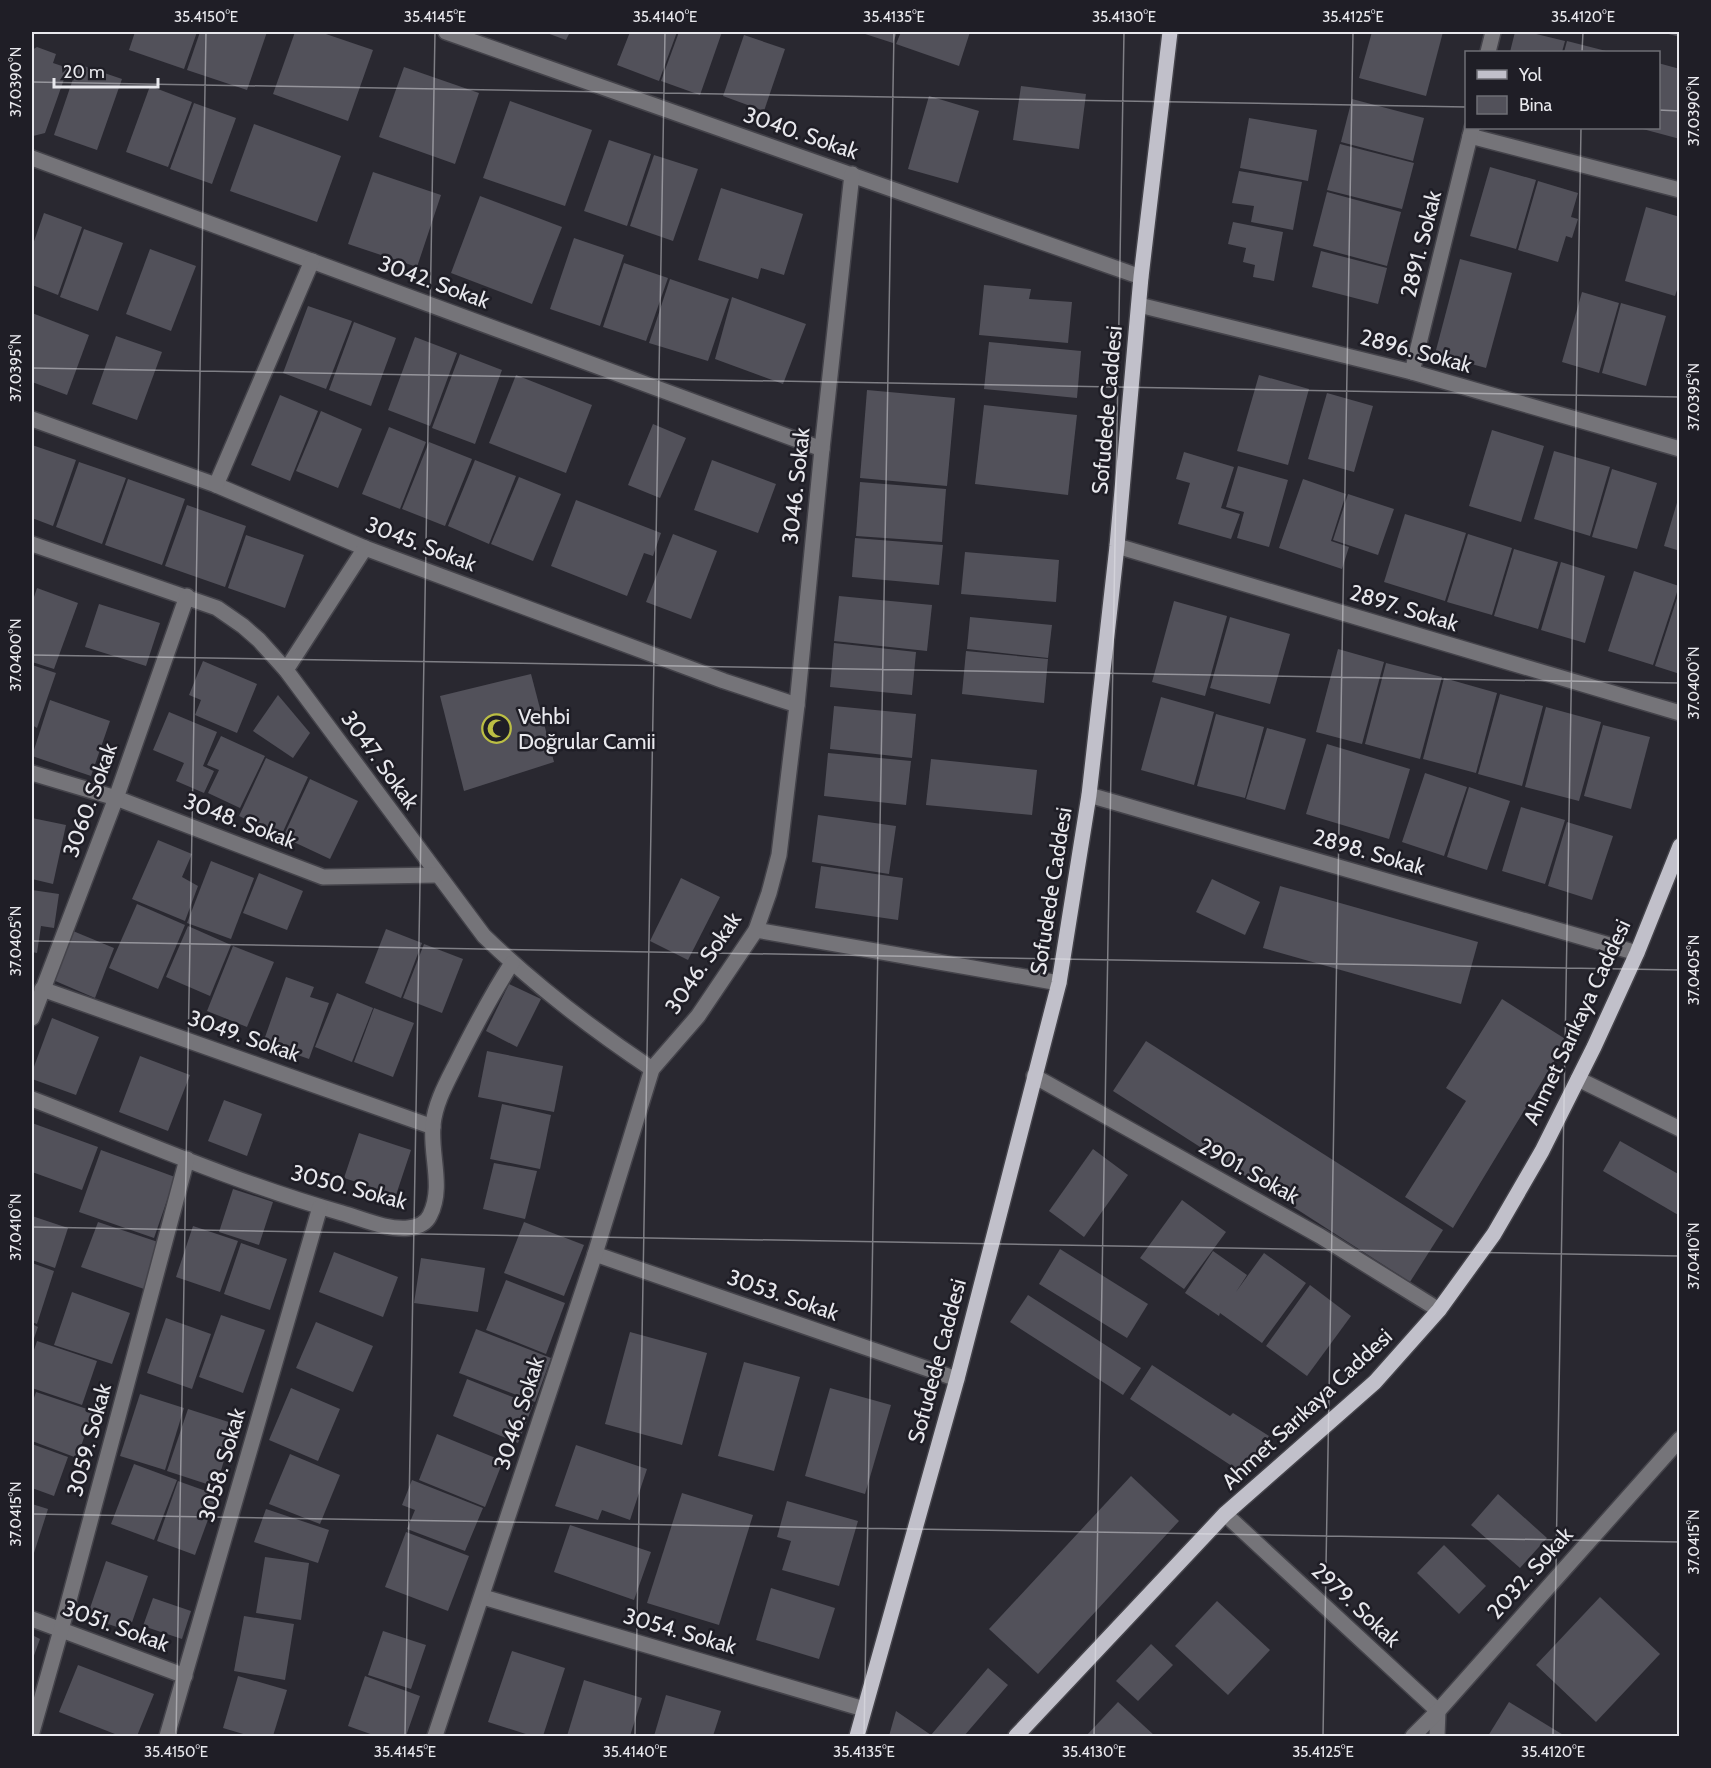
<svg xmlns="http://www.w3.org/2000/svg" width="1711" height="1768" font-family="Cabin,sans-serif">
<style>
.building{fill:#52515a}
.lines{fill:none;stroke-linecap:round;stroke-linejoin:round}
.minor-casing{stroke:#44434a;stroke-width:18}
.major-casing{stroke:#44434a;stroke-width:18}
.minor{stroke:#757479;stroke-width:15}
.major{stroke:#c1c0ca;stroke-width:15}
.ticks{fill:none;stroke:#e8e8ed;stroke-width:1.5;stroke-opacity:0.45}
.labels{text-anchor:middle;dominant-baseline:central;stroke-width:5;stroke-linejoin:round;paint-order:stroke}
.street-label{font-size:22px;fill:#e8e8ed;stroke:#1f1e26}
.poi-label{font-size:22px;fill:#e8e8ed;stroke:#1f1e26;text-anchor:start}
.neatline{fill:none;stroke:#e8e8ed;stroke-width:2}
.ticks-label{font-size:15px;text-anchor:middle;fill:#e8e8ed}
</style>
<rect width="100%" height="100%" fill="#292830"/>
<g class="building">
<polygon points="135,32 197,32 184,69 129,50"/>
<polygon points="200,32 267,32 247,90 187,70"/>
<polygon points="295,32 320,32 373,50 348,121 273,94"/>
<polygon points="544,32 570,32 566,40"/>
<polygon points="630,32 677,32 659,81 617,65"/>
<polygon points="679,32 722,32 700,95 661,81"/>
<polygon points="859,32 897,32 893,43"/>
<polygon points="901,32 970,32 959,66 896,44"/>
<polygon points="1372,32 1443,32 1426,96 1359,78"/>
<polygon points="1515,32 1528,32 1565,41 1562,52 1510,52"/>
<polygon points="1661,32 1680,32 1680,37"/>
<polygon points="744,35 785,49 764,111 723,96"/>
<polygon points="1567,41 1610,52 1564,52"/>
<polygon points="37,47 56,54 53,63 68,68 45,133 33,136 32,50"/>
<polygon points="1658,63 1680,69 1680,139 1639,128 1658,128"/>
<polygon points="78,64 122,79 97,150 54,135"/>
<polygon points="404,67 479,93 455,164 379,137"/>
<polygon points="150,86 192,102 168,167 126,152"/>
<polygon points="1021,86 1086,94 1079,149 1013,140"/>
<polygon points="929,96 979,111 958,183 908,169"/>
<polygon points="1352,99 1424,118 1413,161 1341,142"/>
<polygon points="510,101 592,130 565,206 483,178"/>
<polygon points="194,103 236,118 212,184 170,169"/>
<polygon points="1249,118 1317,130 1308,181 1240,168"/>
<polygon points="254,124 341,156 317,222 230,191"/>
<polygon points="609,140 651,154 627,226 584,211"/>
<polygon points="1340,144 1414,163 1402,209 1327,190"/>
<polygon points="654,155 698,169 673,241 630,226"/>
<polygon points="1490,167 1536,180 1516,249 1470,236"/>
<polygon points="1239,171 1302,182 1293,230 1251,222 1254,206 1232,203"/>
<polygon points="373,172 441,195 417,267 348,244"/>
<polygon points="1538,181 1578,193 1571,217 1578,219 1572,238 1566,236 1558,262 1518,250"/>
<polygon points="721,188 803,214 784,275 761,268 758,279 698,260"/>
<polygon points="1327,192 1401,212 1387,266 1313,246"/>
<polygon points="480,196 562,227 532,304 451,273"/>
<polygon points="1646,207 1680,217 1680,281 1675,296 1625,281"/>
<polygon points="44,213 82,227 58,295 32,285 32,247"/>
<polygon points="1233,222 1283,232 1274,281 1253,277 1255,265 1243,262 1246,248 1228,244"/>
<polygon points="84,229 123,243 98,311 60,297"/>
<polygon points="574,238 624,255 600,326 550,309"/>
<polygon points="150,249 196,266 171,331 126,314"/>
<polygon points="1321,251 1387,268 1378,304 1312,287"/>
<polygon points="1460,259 1512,273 1486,368 1435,354"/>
<polygon points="624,263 668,278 646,341 603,327"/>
<polygon points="670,279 729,299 708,361 649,343"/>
<polygon points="984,285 1031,289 1029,299 1072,302 1068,343 979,335"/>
<polygon points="1582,292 1619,303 1599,373 1562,362"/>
<polygon points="732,297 806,324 783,384 715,359"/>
<polygon points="1621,303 1666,316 1646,386 1602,373"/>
<polygon points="308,306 352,321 326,389 283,373"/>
<polygon points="32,313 89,335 67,395 32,382"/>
<polygon points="354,322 396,338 371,406 329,390"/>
<polygon points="116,336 162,352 137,420 92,404"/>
<polygon points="415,337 457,353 430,426 388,410"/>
<polygon points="989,342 1081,351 1077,398 984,389"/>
<polygon points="460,354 502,370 475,444 432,428"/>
<polygon points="516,375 592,405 566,473 489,443"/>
<polygon points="1259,375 1309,389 1288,465 1237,451"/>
<polygon points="867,390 955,398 947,486 860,478"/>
<polygon points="1327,393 1373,406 1354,472 1308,459"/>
<polygon points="280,395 318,411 290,481 251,465"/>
<polygon points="984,405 1077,415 1068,495 975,484"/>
<polygon points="321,411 362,429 338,488 296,471"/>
<polygon points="653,424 686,438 660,498 628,485"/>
<polygon points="389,427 426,442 400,509 362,494"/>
<polygon points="1492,430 1544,446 1521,522 1469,506"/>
<polygon points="429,442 472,459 445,526 402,509"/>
<polygon points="32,445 76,460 53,526 32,518"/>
<polygon points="1554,451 1610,467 1590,536 1534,519"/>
<polygon points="1184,452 1234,467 1221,508 1240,514 1231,539 1178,524 1190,483 1176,479"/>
<polygon points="475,460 516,476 489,544 448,526"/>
<polygon points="712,460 776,484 758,533 694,510"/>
<polygon points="79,462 126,478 102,544 56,527"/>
<polygon points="1238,466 1288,480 1269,547 1237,538 1244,512 1226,507"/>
<polygon points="1612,469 1657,483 1637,549 1592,537"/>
<polygon points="519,477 561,494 533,561 491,544"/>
<polygon points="128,479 185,499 162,565 105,545"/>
<polygon points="1303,479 1346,494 1331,541 1349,547 1342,569 1279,548"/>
<polygon points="860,482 946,489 942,542 856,536"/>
<polygon points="1348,494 1394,509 1378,555 1333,540"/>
<polygon points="1679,496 1680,496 1680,551 1664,546"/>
<polygon points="576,500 661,533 653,556 644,553 627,596 551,566"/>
<polygon points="187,505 246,526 225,587 165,566"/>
<polygon points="1405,514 1466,533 1445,601 1384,582"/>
<polygon points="673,534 717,551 691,619 646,602"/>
<polygon points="1468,534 1512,548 1492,615 1447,602"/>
<polygon points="246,535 304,555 285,608 228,588"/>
<polygon points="855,538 943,545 939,585 852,577"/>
<polygon points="1514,549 1558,562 1538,629 1494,616"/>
<polygon points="965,552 1059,560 1056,602 961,594"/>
<polygon points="1561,562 1605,576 1585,643 1541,630"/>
<polygon points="1634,571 1679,586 1653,665 1608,651"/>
<polygon points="37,588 78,603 54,669 32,662 32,603"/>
<polygon points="1679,592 1680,592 1680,674 1655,666"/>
<polygon points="839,596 932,605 927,651 834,641"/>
<polygon points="1174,601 1227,616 1205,696 1152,682"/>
<polygon points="99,604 160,623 146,666 85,647"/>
<polygon points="970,617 1052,625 1048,658 967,649"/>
<polygon points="1230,617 1290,634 1270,704 1210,688"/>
<polygon points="834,643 916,652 912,695 830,687"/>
<polygon points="1338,649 1384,662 1362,744 1316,732"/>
<polygon points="966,651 1048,659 1044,703 962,694"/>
<polygon points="203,661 257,684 237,733 195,715 201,700 189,695"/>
<polygon points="1386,663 1442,677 1420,759 1365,744"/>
<polygon points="32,665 56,673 37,728 32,725"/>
<polygon points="531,674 554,762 464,791 440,696"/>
<polygon points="1444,678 1497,693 1476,773 1423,759"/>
<polygon points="1500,694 1543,706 1522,786 1478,774"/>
<polygon points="278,695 310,733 293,758 253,731"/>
<polygon points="1161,697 1214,712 1194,785 1141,770"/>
<polygon points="50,700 110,721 91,776 32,756"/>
<polygon points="834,706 916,714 912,758 830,749"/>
<polygon points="1546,707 1601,722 1579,801 1525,787"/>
<polygon points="169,712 217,732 203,766 214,771 204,793 176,781 184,763 153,750"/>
<polygon points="1216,714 1264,727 1245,798 1197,786"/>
<polygon points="1603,725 1650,737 1631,809 1584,796"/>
<polygon points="1267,728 1306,739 1285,810 1246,799"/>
<polygon points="221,736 265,756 240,808 208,793 219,770 207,765"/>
<polygon points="1327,744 1410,769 1389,839 1306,814"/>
<polygon points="828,753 911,761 906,805 824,796"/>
<polygon points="266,758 308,777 281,836 239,816"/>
<polygon points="931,759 1037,770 1032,815 926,805"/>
<polygon points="1425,773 1467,787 1444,856 1402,842"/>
<polygon points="310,779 358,801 330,859 283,837"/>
<polygon points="1469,787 1510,801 1487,870 1447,857"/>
<polygon points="1521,807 1565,820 1545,884 1502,871"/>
<polygon points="818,815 896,826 889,874 812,862"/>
<polygon points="32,818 66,825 53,884 32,879"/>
<polygon points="1567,822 1613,836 1592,900 1548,886"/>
<polygon points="158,840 192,854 182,877 198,886 185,921 132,899"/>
<polygon points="211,861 254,878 231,939 187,923"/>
<polygon points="821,866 903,878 898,920 815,908"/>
<polygon points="259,873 303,891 287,930 243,913"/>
<polygon points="681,878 720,897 688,960 650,941"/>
<polygon points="1212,879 1260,902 1245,935 1196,912"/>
<polygon points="1280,886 1478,942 1461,1004 1263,948"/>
<polygon points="32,890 59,894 54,928 41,926 37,953 32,952"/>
<polygon points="137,904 185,925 158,989 109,968"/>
<polygon points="188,926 231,945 210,996 166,977"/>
<polygon points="386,929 422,943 401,998 365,983"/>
<polygon points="73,931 114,948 95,998 53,980"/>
<polygon points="424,944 463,959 442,1013 403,998"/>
<polygon points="233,946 274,962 247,1027 207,1011"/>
<polygon points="286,977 314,987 310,997 329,1003 309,1059 263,1043"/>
<polygon points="509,984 541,999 517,1047 486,1031"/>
<polygon points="337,993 373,1008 352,1062 315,1047"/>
<polygon points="1502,999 1567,1040 1453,1228 1405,1197 1466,1101 1446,1088"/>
<polygon points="374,1008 414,1023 393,1077 354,1062"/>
<polygon points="52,1018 99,1037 76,1095 32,1079 32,1072"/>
<polygon points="1146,1041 1443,1230 1410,1282 1113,1091"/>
<polygon points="487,1051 563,1066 554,1112 478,1097"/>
<polygon points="140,1056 190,1075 168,1131 119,1112"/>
<polygon points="224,1100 262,1114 247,1156 208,1141"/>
<polygon points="502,1104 551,1115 540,1169 490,1159"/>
<polygon points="32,1123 98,1147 82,1190 32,1172"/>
<polygon points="359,1133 411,1150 396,1195 344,1178"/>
<polygon points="1620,1141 1680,1175 1680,1216 1603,1171"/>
<polygon points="1093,1149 1128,1175 1084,1237 1049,1211"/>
<polygon points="101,1150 175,1177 154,1238 79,1212"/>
<polygon points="494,1163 537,1171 525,1219 483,1209"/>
<polygon points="233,1189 273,1202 259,1245 219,1232"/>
<polygon points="1182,1200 1226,1232 1184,1289 1140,1258"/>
<polygon points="32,1216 68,1228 55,1268 32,1260"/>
<polygon points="98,1222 161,1243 144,1289 81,1267"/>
<polygon points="524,1222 584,1245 564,1296 504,1273"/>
<polygon points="193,1226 238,1241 220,1292 176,1277"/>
<polygon points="241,1243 287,1259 270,1310 224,1294"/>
<polygon points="1060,1249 1148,1304 1127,1338 1039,1284"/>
<polygon points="1213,1251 1247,1275 1236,1292 1264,1253 1306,1283 1262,1343 1220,1313 1219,1316 1185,1293"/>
<polygon points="334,1252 398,1277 383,1317 319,1292"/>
<polygon points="421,1258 485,1268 478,1312 414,1303"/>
<polygon points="32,1263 54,1271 37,1324 32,1322"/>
<polygon points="506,1280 565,1303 546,1354 486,1330"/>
<polygon points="1310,1285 1351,1316 1307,1376 1266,1346"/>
<polygon points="72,1292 130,1313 112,1364 54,1345"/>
<polygon points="1028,1295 1141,1368 1123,1395 1010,1322"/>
<polygon points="221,1315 265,1330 243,1393 199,1377"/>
<polygon points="166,1318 211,1334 192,1389 147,1373"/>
<polygon points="316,1322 373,1346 353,1392 296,1368"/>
<polygon points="32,1324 38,1327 32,1344"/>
<polygon points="476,1329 551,1358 535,1402 459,1373"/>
<polygon points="630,1332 707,1353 682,1445 605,1424"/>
<polygon points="37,1341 97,1361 82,1405 32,1388 32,1356"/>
<polygon points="744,1362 800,1377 774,1471 718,1456"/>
<polygon points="1152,1365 1230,1416 1233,1413 1269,1436 1244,1474 1130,1399"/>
<polygon points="467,1379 533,1405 518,1443 453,1416"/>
<polygon points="291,1388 340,1409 318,1461 269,1440"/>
<polygon points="830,1388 891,1405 865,1494 805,1476"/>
<polygon points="36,1392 93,1411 77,1458 32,1441 32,1404"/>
<polygon points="140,1394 184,1408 165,1470 120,1456"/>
<polygon points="188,1409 235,1424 216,1487 167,1471"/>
<polygon points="437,1434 503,1461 485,1507 419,1480"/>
<polygon points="32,1444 68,1457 54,1496 32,1488"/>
<polygon points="576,1445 647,1469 630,1520 602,1510 598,1520 555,1506"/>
<polygon points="290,1454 340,1475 320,1524 269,1504"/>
<polygon points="134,1464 177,1480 154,1540 111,1524"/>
<polygon points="1131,1476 1179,1521 1038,1674 989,1629"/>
<polygon points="412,1480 483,1508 465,1551 407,1529 415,1510 402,1505"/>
<polygon points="178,1481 217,1495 195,1555 157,1541"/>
<polygon points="682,1493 753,1515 719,1625 647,1603"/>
<polygon points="1498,1494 1547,1538 1520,1568 1471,1525"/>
<polygon points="787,1501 858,1521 839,1586 782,1570 791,1541 777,1537"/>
<polygon points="32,1504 48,1509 34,1553 32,1552"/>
<polygon points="266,1509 329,1530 318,1563 254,1542"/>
<polygon points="570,1525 651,1552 634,1600 554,1572"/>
<polygon points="406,1532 469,1556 448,1611 385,1587"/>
<polygon points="1444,1545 1486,1586 1459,1614 1417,1573"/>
<polygon points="265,1557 309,1563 301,1620 256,1613"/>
<polygon points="106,1561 148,1576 129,1631 87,1617"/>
<polygon points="771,1588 835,1608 819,1659 756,1640"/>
<polygon points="1600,1597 1660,1654 1596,1722 1536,1665"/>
<polygon points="153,1598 191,1611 182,1639 143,1626"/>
<polygon points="1217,1601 1270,1650 1228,1695 1175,1646"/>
<polygon points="244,1616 294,1624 285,1680 234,1671"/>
<polygon points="383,1631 426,1645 411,1689 368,1675"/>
<polygon points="32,1635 40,1639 32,1661"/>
<polygon points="1151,1644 1173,1665 1138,1701 1116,1681"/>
<polygon points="512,1651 565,1668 543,1736 532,1736 488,1722"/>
<polygon points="78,1665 154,1694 137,1736 120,1736 59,1712"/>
<polygon points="988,1668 1008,1685 964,1736 889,1736 896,1711 931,1735"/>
<polygon points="238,1676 287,1690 273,1736 250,1736 223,1728"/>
<polygon points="365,1676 420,1696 406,1736 376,1736 348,1726"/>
<polygon points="584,1680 642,1698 630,1736 567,1736"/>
<polygon points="666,1695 721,1711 713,1736 654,1736"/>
<polygon points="1118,1702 1155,1736 1086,1736"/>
<polygon points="1509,1702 1565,1736 1488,1736"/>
</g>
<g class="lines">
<defs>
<g id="minor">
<polyline points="446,32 1141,277"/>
<polyline points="1488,52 1493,32"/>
<polyline points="1470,136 1680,190"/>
<polyline points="32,158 822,449"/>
<polyline points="1139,305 1412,372 1680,449"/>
<polyline points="1412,372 1472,128"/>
<polyline points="32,419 216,485 365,548 724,681 797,705"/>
<polyline points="216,485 312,261"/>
<path d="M32 544 217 608 243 626 259 640 286 670 484 936C536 986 592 1029 652 1069"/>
<polyline points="1117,546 1680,713"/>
<polyline points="286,670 365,548"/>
<polyline points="32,773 116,798 323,877 437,875"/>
<polyline points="1089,795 1637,953"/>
<polyline points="756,930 1059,983"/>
<polyline points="42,989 433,1127"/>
<polyline points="32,1018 116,798 187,596"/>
<polyline points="1034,1076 1320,1236 1439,1310"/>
<polyline points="1578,1079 1680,1129"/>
<path d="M32 1099C134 1138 236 1183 342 1213 363 1219 387 1230 408 1228 418 1227 426 1224 430 1215 444 1187 430 1155 433 1125 435 1103 447 1082 457 1062 474 1028 491 995 512 963"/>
<polyline points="595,1254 957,1379"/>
<polyline points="1225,1514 1438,1711 1437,1736"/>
<polyline points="483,1597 864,1709"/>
<polyline points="32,1619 185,1676"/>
<polyline points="32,1732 61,1630 187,1159"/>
<polyline points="167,1736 320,1207"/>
<polyline points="435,1736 595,1254 652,1069 698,1016 756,930 769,893 779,855 797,705 822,449 852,174"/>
<polyline points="1413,1736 1438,1711 1680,1439"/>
</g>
<g id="major">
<polyline points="857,1736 957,1379 1059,983 1089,795 1117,546 1141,277 1170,32"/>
<polyline points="1016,1736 1225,1514 1375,1382 1439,1310 1494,1234 1542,1151 1594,1047 1637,953 1680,846"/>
</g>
</defs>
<use href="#minor" class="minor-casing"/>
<use href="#major" class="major-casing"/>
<use href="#minor" class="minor"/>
<use href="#major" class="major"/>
</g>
<path class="ticks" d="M1582 52 1583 32M32 82 1466 107M1658 110 1680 111M32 368 1680 397M32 655 1680 683M32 941 1680 970M32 1227 1680 1256M32 1514 1680 1542M176 1736 206 32M405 1736 435 32M635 1736 665 32M864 1736 894 32M1094 1736 1124 32M1323 1736 1353 32M1553 1736 1581 128"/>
<defs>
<symbol id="mosque-ring" viewBox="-11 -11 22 22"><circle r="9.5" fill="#1f1e26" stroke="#bcbf44" stroke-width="1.5"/><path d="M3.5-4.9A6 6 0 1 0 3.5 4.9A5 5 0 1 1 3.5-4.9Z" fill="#bcbf44"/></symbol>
</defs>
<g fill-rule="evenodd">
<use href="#mosque-ring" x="480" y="712" width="33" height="33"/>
</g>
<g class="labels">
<g class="street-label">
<text transform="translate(801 133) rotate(19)">3040. Sokak</text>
<text transform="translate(1421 244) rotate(-76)">2891. Sokak</text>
<text transform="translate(434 282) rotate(20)">3042. Sokak</text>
<text transform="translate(1416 351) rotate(15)">2896. Sokak</text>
<text transform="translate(1107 410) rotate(-85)">Sofudede Caddesi</text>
<text transform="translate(796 486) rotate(-84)">3046. Sokak</text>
<text transform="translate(421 544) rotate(21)">3045. Sokak</text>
<text transform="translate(1404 608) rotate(17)">2897. Sokak</text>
<text transform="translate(380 760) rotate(54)">3047. Sokak</text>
<text transform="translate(90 800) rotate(-70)">3060. Sokak</text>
<text transform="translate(240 821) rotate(21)">3048. Sokak</text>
<text transform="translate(1369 852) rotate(16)">2898. Sokak</text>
<text transform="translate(1051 891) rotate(-81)">Sofudede Caddesi</text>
<text transform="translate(703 963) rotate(-56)">3046. Sokak</text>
<text transform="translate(1577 1022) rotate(-65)">Ahmet Sarıkaya Caddesi</text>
<text transform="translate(244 1036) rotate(19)">3049. Sokak</text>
<text transform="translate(1249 1171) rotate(29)">2901. Sokak</text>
<text transform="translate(349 1187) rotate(15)">3050. Sokak</text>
<text transform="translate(783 1295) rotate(19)">3053. Sokak</text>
<text transform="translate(937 1361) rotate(-75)">Sofudede Caddesi</text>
<text transform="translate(1307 1409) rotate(-43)">Ahmet Sarıkaya Caddesi</text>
<text transform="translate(519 1413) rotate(-72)">3046. Sokak</text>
<text transform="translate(89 1440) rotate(-75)">3059. Sokak</text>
<text transform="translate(222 1465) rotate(-74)">3058. Sokak</text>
<text transform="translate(1530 1573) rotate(-48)">2032. Sokak</text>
<text transform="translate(1356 1605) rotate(43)">2979. Sokak</text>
<text transform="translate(116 1626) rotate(20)">3051. Sokak</text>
<text transform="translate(680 1631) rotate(16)">3054. Sokak</text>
</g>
<g class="poi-label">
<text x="518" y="716">Vehbi<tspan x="518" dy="25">Doğrular Camii</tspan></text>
</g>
</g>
<rect width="1711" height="1768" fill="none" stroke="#1f1e26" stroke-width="66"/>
<rect x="1465" y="51" width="195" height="78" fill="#1f1e26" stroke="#6f6f76" stroke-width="1.5"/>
<rect x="1477" y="70" width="30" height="9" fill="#c1c0ca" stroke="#6f6f76" stroke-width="1.5"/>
<text x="1519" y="81" font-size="18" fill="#e8e8ed">Yol</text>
<rect x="1477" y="96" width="30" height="18" fill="#52515a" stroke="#6f6f76" stroke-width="1.5"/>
<text x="1519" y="111" font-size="18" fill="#e8e8ed">Bina</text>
<path d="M54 78v9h104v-9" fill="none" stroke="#e8e8ed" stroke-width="3"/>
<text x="63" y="78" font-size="18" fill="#e8e8ed" stroke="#1f1e26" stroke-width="4.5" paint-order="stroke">20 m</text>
<rect x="33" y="33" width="1645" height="1702" class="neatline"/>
<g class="ticks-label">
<text x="206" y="22">35.4150°E</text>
<text x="435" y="22">35.4145°E</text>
<text x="665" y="22">35.4140°E</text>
<text x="894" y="22">35.4135°E</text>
<text x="1124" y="22">35.4130°E</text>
<text x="1353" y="22">35.4125°E</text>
<text x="1583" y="22">35.4120°E</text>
<text transform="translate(16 82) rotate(-90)" y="5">37.0390°N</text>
<text transform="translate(1694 111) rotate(-90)" y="5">37.0390°N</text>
<text transform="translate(16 368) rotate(-90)" y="5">37.0395°N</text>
<text transform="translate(1694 397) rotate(-90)" y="5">37.0395°N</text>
<text transform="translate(16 655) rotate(-90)" y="5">37.0400°N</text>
<text transform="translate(1694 683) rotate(-90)" y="5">37.0400°N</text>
<text transform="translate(16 941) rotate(-90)" y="5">37.0405°N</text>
<text transform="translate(1694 970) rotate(-90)" y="5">37.0405°N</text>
<text transform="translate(16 1227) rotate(-90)" y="5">37.0410°N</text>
<text transform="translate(1694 1256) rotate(-90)" y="5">37.0410°N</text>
<text transform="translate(16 1514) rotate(-90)" y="5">37.0415°N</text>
<text transform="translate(1694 1542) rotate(-90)" y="5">37.0415°N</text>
<text x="176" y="1757">35.4150°E</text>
<text x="405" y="1757">35.4145°E</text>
<text x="635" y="1757">35.4140°E</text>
<text x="864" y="1757">35.4135°E</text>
<text x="1094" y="1757">35.4130°E</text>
<text x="1323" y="1757">35.4125°E</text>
<text x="1553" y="1757">35.4120°E</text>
</g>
</svg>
